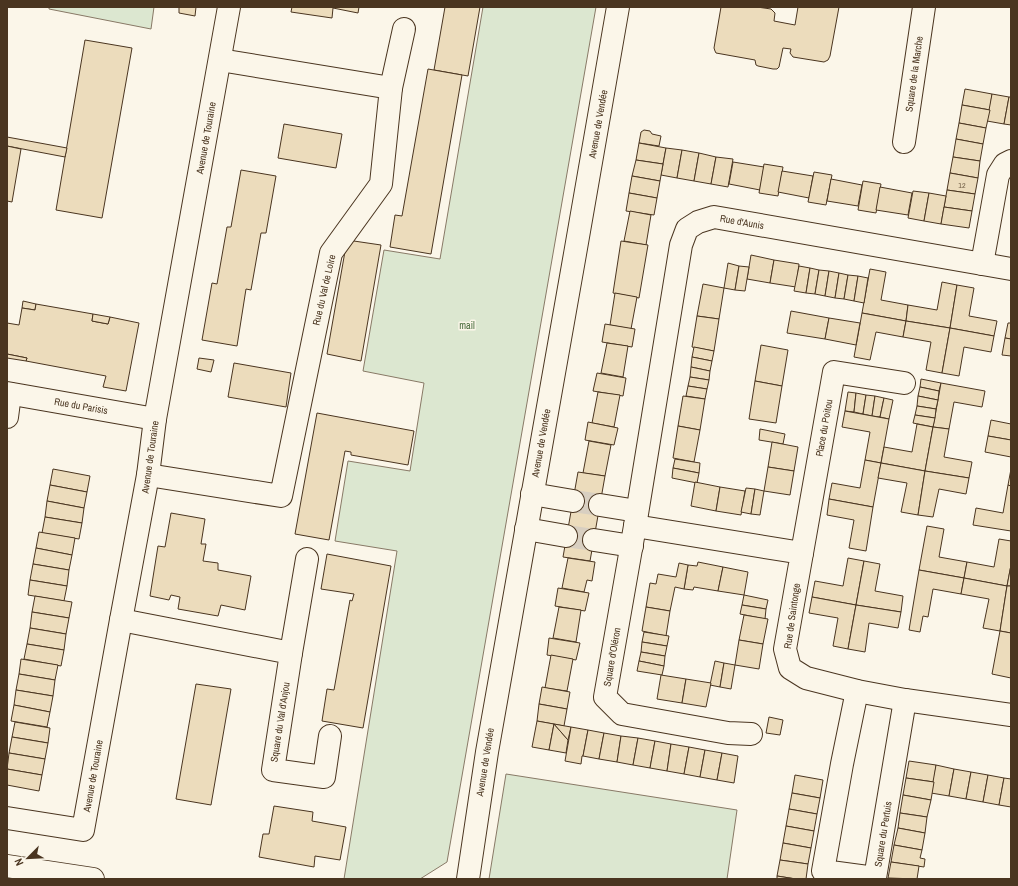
<svg xmlns="http://www.w3.org/2000/svg" width="1018" height="886" font-family="'Archivo Narrow',sans-serif">
<style>
.green{fill:#dce7d0;stroke:#887966}
.building{fill:#ecdcbc;stroke:#4a3520}
.lines{fill:none;stroke-linecap:round;stroke-linejoin:round}
.minor-tunnel{stroke:#d8cfc1;stroke-width:22;stroke-dasharray:22 11;stroke-linecap:butt}
.minor-casing{stroke:#4a3520;stroke-width:24}
.minor{stroke:#fbf6e9;stroke-width:22}
.labels{text-anchor:middle;dominant-baseline:central;stroke-width:3;stroke-linejoin:round;paint-order:stroke}
.number-label{font-size:8px;fill:#725f47}
.street-label{font-size:10px;fill:#4a3520;stroke:#fbf6e9}
.park-label{font-size:10px;fill:#436837;stroke:#fbf6e9}
</style>
<rect width="100%" height="100%" fill="#fbf6e9"/>
<g class="green">
<polygon points="49,7 154,7 151,29 49,9"/>
<polygon points="483,7 596,7 447,862 420,879 344,879 397,551 335,541 348,461 410,471 424,383 363,371 384,250 440,259"/>
<polygon points="506,774 737,810 727,879 489,879"/>
</g>
<g class="building">
<polygon points="179,7 196,7 195,16 179,13"/>
<polygon points="292,7 359,7 358,13 333,8 332,18 291,12"/>
<polygon points="445,7 480,7 468,76 434,70"/>
<polygon points="721,7 757,7 771,9 775,13 774,21 795,25 798,7 839,7 830,56 828,60 824,62 793,57 790,53 791,49 783,48 779,67 777,69 773,69 758,66 756,65 755,60 716,53 715,51 714,48"/>
<polygon points="85,40 132,48 102,218 56,210"/>
<polygon points="428,69 462,75 431,254 390,247 395,215 402,216"/>
<polygon points="965,89 992,94 990,110 962,105"/>
<polygon points="992,94 1009,97 1004,124 987,121"/>
<polygon points="1009,97 1011,97 1011,125 1004,124"/>
<polygon points="962,105 990,110 986,128 959,123"/>
<polygon points="959,123 986,128 983,144 956,139"/>
<polygon points="284,124 342,134 336,168 278,158"/>
<polygon points="644,130 650,131 652,134 661,136 659,146 639,143 641,132"/>
<polygon points="7,137 67,148 65,157 7,146"/>
<polygon points="956,139 983,144 980,161 953,157"/>
<polygon points="639,143 666,148 663,164 636,160"/>
<polygon points="7,146 21,149 12,202 7,201"/>
<polygon points="666,148 682,150 677,178 661,175"/>
<polygon points="682,150 699,153 694,181 677,178"/>
<polygon points="699,153 716,157 711,184 694,181"/>
<polygon points="716,157 733,159 728,187 711,184"/>
<polygon points="953,157 980,161 978,178 950,173"/>
<polygon points="636,160 663,164 660,181 632,176"/>
<polygon points="733,162 764,167 760,190 729,184"/>
<polygon points="764,164 783,167 778,196 759,193"/>
<polygon points="241,170 276,176 266,233 261,233 251,290 246,289 237,346 202,340 212,283 217,284 227,227 231,227"/>
<polygon points="782,171 813,176 809,198 778,192"/>
<polygon points="814,172 832,175 826,205 808,202"/>
<polygon points="950,173 978,178 975,194 947,190"/>
<polygon points="632,176 660,181 657,198 629,193"/>
<polygon points="831,179 862,185 858,206 827,201"/>
<polygon points="863,181 881,184 876,213 858,210"/>
<polygon points="880,187 912,193 908,215 876,210"/>
<polygon points="947,190 975,194 972,211 944,207"/>
<polygon points="913,191 929,193 924,221 908,218"/>
<polygon points="629,193 657,198 654,215 626,211"/>
<polygon points="929,193 946,196 941,224 924,221"/>
<polygon points="944,207 972,211 969,228 941,224"/>
<polygon points="630,211 651,215 646,245 624,241"/>
<polygon points="347,240 381,245 361,361 327,354"/>
<polygon points="621,241 648,245 639,298 613,293"/>
<polygon points="751,255 774,260 770,283 747,279"/>
<polygon points="774,260 799,264 796,287 770,283"/>
<polygon points="728,263 739,266 735,290 724,288"/>
<polygon points="739,266 749,267 745,291 735,290"/>
<polygon points="799,266 810,268 806,293 794,291"/>
<polygon points="810,268 819,270 815,294 806,293"/>
<polygon points="870,269 886,272 881,300 908,305 906,321 862,313"/>
<polygon points="819,270 829,271 825,296 815,294"/>
<polygon points="829,271 839,273 835,298 825,296"/>
<polygon points="839,273 848,275 844,299 835,298"/>
<polygon points="848,275 858,276 854,301 844,299"/>
<polygon points="858,276 868,278 864,303 854,301"/>
<polygon points="942,282 957,285 950,328 906,321 908,305 937,310"/>
<polygon points="703,284 724,288 719,319 697,316"/>
<polygon points="957,285 974,288 969,316 997,321 994,336 950,328"/>
<polygon points="615,293 637,297 631,329 610,325"/>
<polygon points="23,301 36,304 35,310 22,308"/>
<polygon points="36,304 93,314 92,321 108,324 110,317 139,323 126,391 103,387 106,376 26,361 27,358 7,354 7,323 19,325 22,308 35,310"/>
<polygon points="791,311 829,318 825,339 787,333"/>
<polygon points="862,313 906,321 903,337 876,332 870,360 854,357"/>
<polygon points="93,314 110,317 108,324 92,321"/>
<polygon points="697,316 719,319 714,351 692,347"/>
<polygon points="829,318 860,323 856,345 825,339"/>
<polygon points="906,321 950,328 942,373 926,370 931,342 903,337"/>
<polygon points="1008,323 1011,323 1011,339 1005,338"/>
<polygon points="605,324 635,329 632,347 602,342"/>
<polygon points="950,328 994,336 991,352 964,347 959,376 942,373"/>
<polygon points="1005,338 1011,339 1011,356 1002,355"/>
<polygon points="607,343 628,346 623,377 601,373"/>
<polygon points="761,345 788,350 782,386 755,381"/>
<polygon points="694,347 714,351 712,361 692,357"/>
<polygon points="7,354 27,358 26,361 7,358"/>
<polygon points="692,357 712,361 710,371 691,367"/>
<polygon points="199,358 214,360 211,372 197,369"/>
<polygon points="234,363 291,373 286,407 228,397"/>
<polygon points="691,367 710,371 709,380 690,377"/>
<polygon points="597,373 626,378 623,396 593,391"/>
<polygon points="690,377 709,380 707,389 688,386"/>
<polygon points="921,379 941,383 939,391 920,387"/>
<polygon points="755,381 782,386 776,423 749,419"/>
<polygon points="941,383 985,391 982,407 954,402 949,429 933,427"/>
<polygon points="688,386 707,389 705,399 686,396"/>
<polygon points="920,387 939,391 938,400 918,396"/>
<polygon points="598,392 620,395 614,427 592,423"/>
<polygon points="848,392 856,393 854,412 845,411"/>
<polygon points="856,393 866,395 863,414 854,412"/>
<polygon points="866,395 875,396 872,416 863,414"/>
<polygon points="683,396 705,399 700,430 678,426"/>
<polygon points="875,396 884,398 880,417 872,416"/>
<polygon points="918,396 938,400 936,409 917,406"/>
<polygon points="884,398 893,400 889,419 880,417"/>
<polygon points="917,406 936,409 935,418 915,415"/>
<polygon points="845,411 889,419 881,463 865,460 870,432 842,427"/>
<polygon points="317,413 414,431 408,465 351,455 351,452 345,451 329,540 295,534"/>
<polygon points="915,415 935,418 933,427 913,423"/>
<polygon points="991,420 1011,424 1011,440 988,436"/>
<polygon points="588,422 618,428 614,445 585,440"/>
<polygon points="917,424 933,427 925,471 881,463 884,447 912,452"/>
<polygon points="678,426 700,430 694,462 673,458"/>
<polygon points="933,427 949,429 944,457 972,462 969,478 925,471"/>
<polygon points="760,429 785,434 783,444 759,440"/>
<polygon points="988,436 1011,440 1011,457 985,452"/>
<polygon points="589,441 611,445 605,476 583,473"/>
<polygon points="772,442 798,447 794,471 768,467"/>
<polygon points="675,459 700,463 699,473 673,468"/>
<polygon points="865,460 881,463 873,507 829,499 832,483 860,488"/>
<polygon points="881,463 925,471 918,515 901,512 907,483 878,478"/>
<polygon points="768,467 794,471 790,495 764,491"/>
<polygon points="673,468 699,473 697,483 672,478"/>
<polygon points="53,469 90,476 87,492 50,485"/>
<polygon points="1011,469 1011,486 1008,485"/>
<polygon points="925,471 969,478 966,494 939,489 933,517 918,515"/>
<polygon points="578,472 605,476 590,561 563,557"/>
<polygon points="695,482 720,487 716,511 691,506"/>
<polygon points="50,485 87,492 84,508 47,501"/>
<polygon points="1008,485 1011,486 1011,531 973,525 976,508 1003,513"/>
<polygon points="720,487 745,491 741,515 716,511"/>
<polygon points="746,488 755,489 751,514 741,512"/>
<polygon points="755,489 764,491 760,515 751,514"/>
<polygon points="829,499 873,507 866,551 849,548 854,520 827,515"/>
<polygon points="47,501 84,508 82,523 45,517"/>
<polygon points="171,513 205,519 201,544 206,544 203,561 218,563 218,570 251,576 245,610 221,605 218,616 178,609 180,597 171,595 169,600 150,596 158,546 165,547"/>
<polygon points="45,517 82,523 79,539 42,533"/>
<polygon points="927,526 944,529 939,557 967,562 964,578 919,570"/>
<polygon points="39,532 75,538 72,555 36,548"/>
<polygon points="999,539 1011,541 1011,565 1007,586 964,578 967,562 994,567"/>
<polygon points="36,548 72,555 69,570 33,564"/>
<polygon points="327,554 391,566 363,728 322,721 327,689 334,690 350,600 352,601 354,594 321,589"/>
<polygon points="568,558 595,562 592,581 587,580 584,592 562,588"/>
<polygon points="848,558 864,561 856,605 812,597 815,581 843,586"/>
<polygon points="864,561 880,564 875,591 903,596 901,612 856,605"/>
<polygon points="698,562 723,567 718,591 694,587 693,590 684,589 688,565 697,566"/>
<polygon points="679,563 688,565 684,589 675,587 670,611 646,607 650,583 656,584 658,574 676,577"/>
<polygon points="33,564 69,570 67,586 30,580"/>
<polygon points="1011,565 1011,586 1007,586"/>
<polygon points="723,567 748,572 744,595 718,591"/>
<polygon points="919,570 964,578 961,594 933,589 928,617 923,616 920,632 909,630"/>
<polygon points="964,578 1007,586 1000,631 983,628 989,599 961,594"/>
<polygon points="30,580 67,586 64,601 28,595"/>
<polygon points="1007,586 1011,586 1011,633 1000,631"/>
<polygon points="558,588 589,593 585,611 555,606"/>
<polygon points="744,595 768,600 766,609 742,605"/>
<polygon points="35,596 72,602 69,618 32,612"/>
<polygon points="812,597 856,605 848,649 833,646 838,618 809,613"/>
<polygon points="742,605 766,609 765,619 740,614"/>
<polygon points="856,605 901,612 898,628 869,623 865,652 848,649"/>
<polygon points="559,607 581,610 576,642 553,638"/>
<polygon points="646,607 670,611 666,636 642,631"/>
<polygon points="32,612 69,618 66,634 30,628"/>
<polygon points="744,615 768,619 763,644 739,640"/>
<polygon points="30,628 66,634 64,650 27,644"/>
<polygon points="1000,631 1011,633 1011,678 992,674"/>
<polygon points="644,632 669,636 667,646 642,642"/>
<polygon points="549,638 580,643 576,660 547,655"/>
<polygon points="739,640 763,644 759,669 735,665"/>
<polygon points="642,642 667,646 665,656 641,652"/>
<polygon points="27,644 64,650 61,666 24,659"/>
<polygon points="641,652 665,656 664,666 639,661"/>
<polygon points="551,655 573,659 567,691 545,688"/>
<polygon points="21,659 58,665 55,680 19,674"/>
<polygon points="639,661 664,666 662,675 637,671"/>
<polygon points="715,661 724,663 720,687 710,685"/>
<polygon points="724,663 735,665 731,689 720,687"/>
<polygon points="19,674 55,680 53,696 16,690"/>
<polygon points="661,675 686,679 682,703 657,699"/>
<polygon points="686,679 711,683 706,707 682,703"/>
<polygon points="196,684 231,689 211,805 176,799"/>
<polygon points="542,687 570,692 567,709 539,704"/>
<polygon points="16,690 53,696 50,712 14,705"/>
<polygon points="539,704 567,709 564,726 537,721"/>
<polygon points="14,705 50,712 47,727 11,721"/>
<polygon points="769,717 783,720 780,735 766,733"/>
<polygon points="537,721 554,724 549,750 532,747"/>
<polygon points="15,722 50,728 48,743 12,737"/>
<polygon points="554,724 568,740 566,753 549,750"/>
<polygon points="554,724 571,727 568,740"/>
<polygon points="571,727 588,730 583,756 582,756 581,764 565,761"/>
<polygon points="588,730 604,733 599,759 583,756"/>
<polygon points="604,733 621,736 617,762 599,759"/>
<polygon points="621,736 638,738 633,765 617,762"/>
<polygon points="12,737 48,743 45,759 9,753"/>
<polygon points="638,738 655,741 650,768 633,765"/>
<polygon points="655,741 671,744 667,771 650,768"/>
<polygon points="671,744 689,747 684,774 667,771"/>
<polygon points="689,747 705,750 700,777 684,774"/>
<polygon points="705,750 722,753 717,780 700,777"/>
<polygon points="9,753 45,759 42,775 7,769"/>
<polygon points="722,753 738,756 734,783 717,780"/>
<polygon points="909,761 936,765 934,782 906,778"/>
<polygon points="936,765 954,769 949,796 931,793"/>
<polygon points="7,769 42,775 39,791 7,785"/>
<polygon points="954,769 971,772 966,799 949,796"/>
<polygon points="971,772 988,775 983,802 966,799"/>
<polygon points="795,775 823,780 820,798 792,793"/>
<polygon points="988,775 1004,778 999,805 983,802"/>
<polygon points="906,778 934,782 931,800 903,795"/>
<polygon points="1004,778 1011,779 1011,807 999,805"/>
<polygon points="792,793 820,798 817,814 789,809"/>
<polygon points="903,795 931,800 927,817 900,813"/>
<polygon points="274,806 313,812 312,821 346,827 340,860 315,856 314,867 259,857 263,834 269,834"/>
<polygon points="789,809 817,814 814,831 786,826"/>
<polygon points="900,813 927,817 925,833 898,828"/>
<polygon points="786,826 814,831 811,848 783,843"/>
<polygon points="898,828 925,833 922,850 894,845"/>
<polygon points="783,843 811,848 808,864 780,860"/>
<polygon points="894,845 922,850 920,858 925,859 924,867 891,862"/>
<polygon points="780,860 808,864 806,879 796,879 777,876"/>
<polygon points="891,862 919,866 917,879 888,878"/>
<polygon points="777,876 796,879 777,879"/>
</g>
<g class="lines">
<g class="minor-tunnel">
<polyline points="573,501 600,505"/>
<polyline points="566,536 594,540"/>
</g>
<defs>
<g id="minor">
<polyline points="391,88 404,29"/>
<polyline points="904,142 924,7"/>
<polyline points="982,264 998,175 1005,164 1011,161"/>
<polyline points="7,393 155,419"/>
<polyline points="7,417 10,394"/>
<polyline points="148,475 281,496 331,253 381,184 391,88 220,60"/>
<polyline points="532,494 573,501"/>
<polyline points="600,505 637,511"/>
<polyline points="635,526 802,553 785,649 790,668 806,678 857,691 905,700 1011,715"/>
<polyline points="526,529 566,536"/>
<polyline points="594,540 632,546"/>
<polyline points="802,553 834,372 904,383"/>
<polyline points="121,620 291,653 273,770 324,777 330,736"/>
<polyline points="291,653 307,559"/>
<polyline points="857,691 842,764 823,871 875,878 905,700"/>
<polyline points="751,734 728,733 622,714 605,697 635,526 681,245 687,229 698,222 714,217 1011,269"/>
<polyline points="7,818 83,830 121,620 148,475 155,419 229,7"/>
<polyline points="7,866 93,879"/>
<polyline points="468,879 487,752 575,254 618,7"/>
</g>
</defs>
<use href="#minor" class="minor-casing"/>
<use href="#minor" class="minor"/>
</g>
<g class="labels">
<g class="number-label">
<text x="962" y="185">12</text>
</g>
<g class="street-label">
<text transform="translate(914 74) rotate(-82)">Square de la Marche</text>
<text transform="translate(598 124) rotate(-80)">Avenue de Vendée</text>
<text transform="translate(206 138) rotate(-80)">Avenue de Touraine</text>
<text transform="translate(742 222) rotate(10)">Rue d'Aunis</text>
<text transform="translate(324 290) rotate(-77)">Rue du Val de Loire</text>
<text transform="translate(81 406) rotate(10)">Rue du Parisis</text>
<text transform="translate(824 428) rotate(-80)">Place du Poitou</text>
<text transform="translate(541 443) rotate(-80)">Avenue de Vendée</text>
<text transform="translate(150 457) rotate(-82)">Avenue de Touraine</text>
<text transform="translate(792 616) rotate(-82)">Rue de Saintonge</text>
<text transform="translate(612 657) rotate(-80)">Square d'Oléron</text>
<text transform="translate(280 722) rotate(-81)">Square du Val d'Anjou</text>
<text transform="translate(485 762) rotate(-81)">Avenue de Vendée</text>
<text transform="translate(93 776) rotate(-80)">Avenue de Touraine</text>
<text transform="translate(883 834) rotate(-81)">Square du Pertuis</text>
</g>
<g class="park-label">
<text x="467" y="325">mail</text>
</g>
</g>
<rect width="1018" height="886" fill="none" stroke="#4a3520" stroke-width="16"/>
<g transform="translate(28 858) rotate(246)" stroke="#fbf6e9" stroke-width="3" paint-order="stroke">
<path d="M0-3L7 15L0 10L-7 15Z" fill="#4a3520"/>
<text y="-6" font-size="11" font-weight="bold" text-anchor="middle" fill="#4a3520">N</text>
</g>
</svg>
